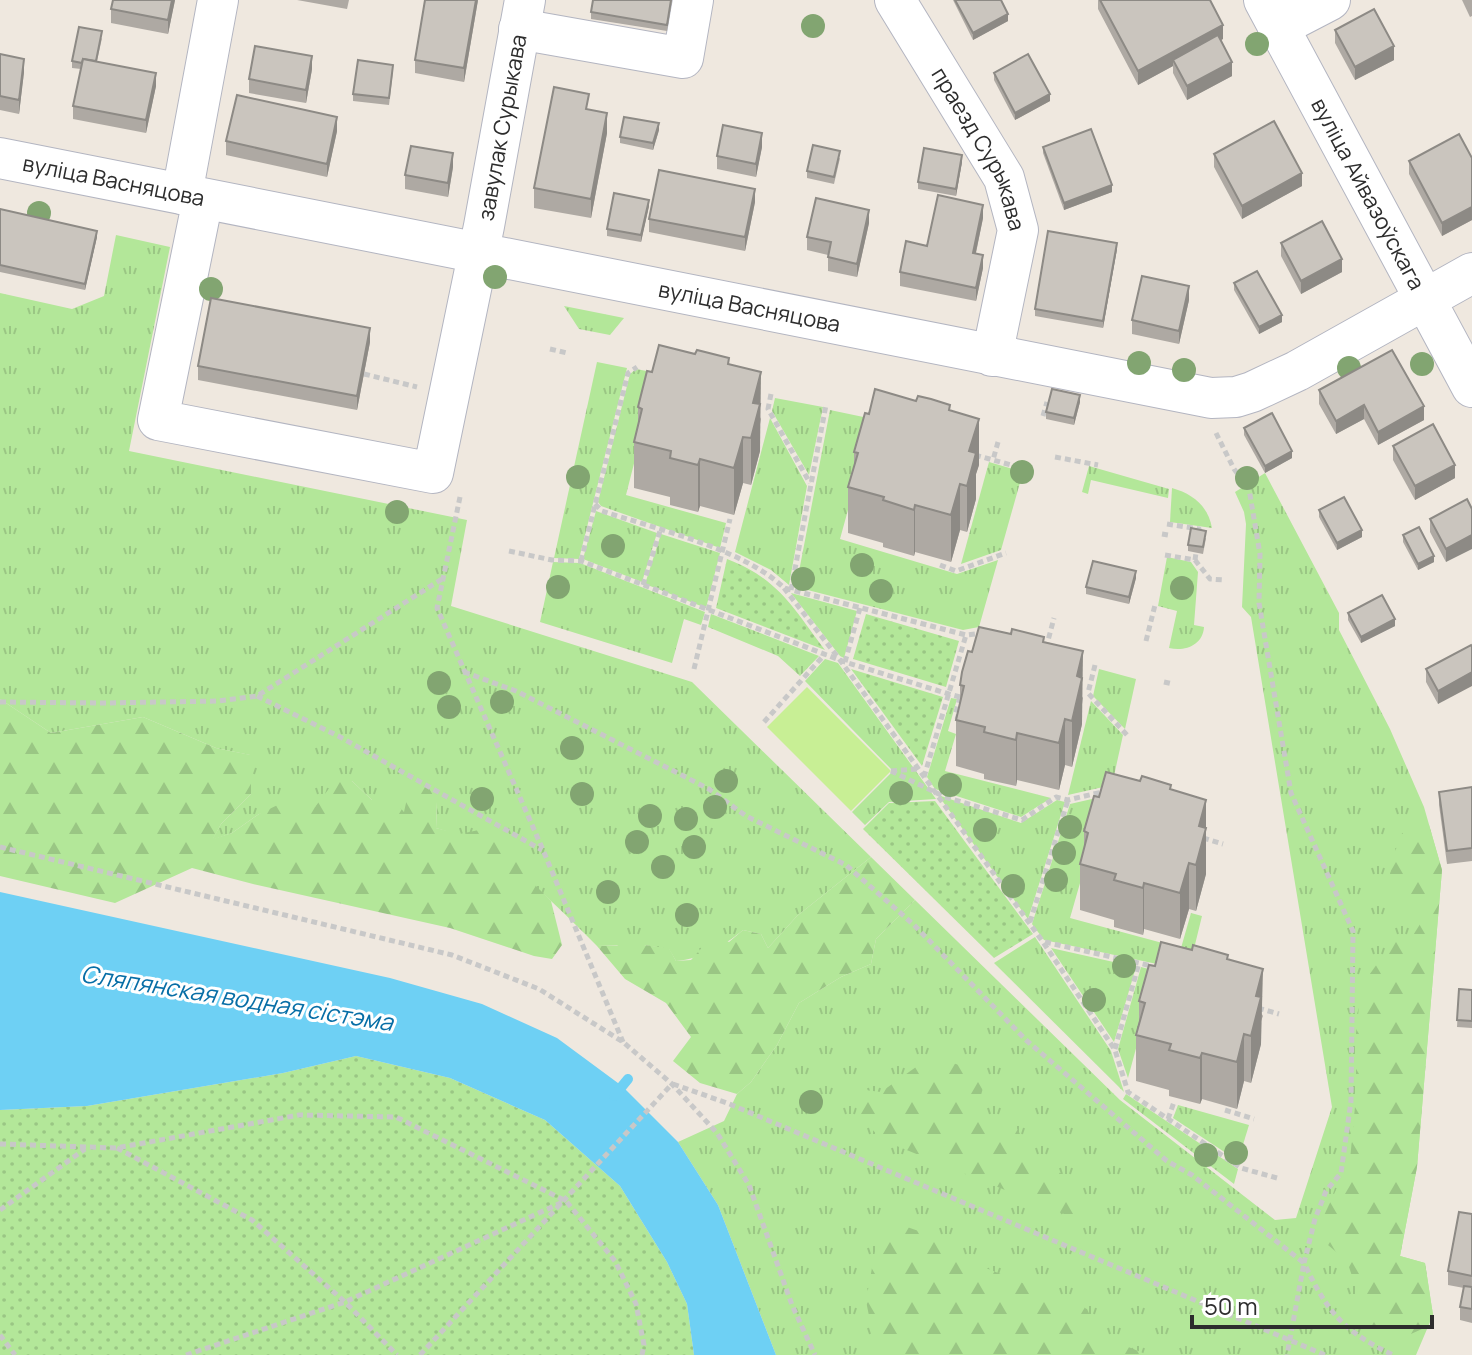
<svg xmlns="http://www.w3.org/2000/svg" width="1472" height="1355" font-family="Manrope,sans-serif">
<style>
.grass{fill:url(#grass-tufts)}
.forest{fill:url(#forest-firs)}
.park{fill:url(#park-dots)}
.pitch{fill:#c8ef95}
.water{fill:#6ed0f4}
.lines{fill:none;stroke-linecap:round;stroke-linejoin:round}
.stream{stroke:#6ed0f4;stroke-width:10}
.minor-casing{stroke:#b3b5c1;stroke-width:42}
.path{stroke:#c8c8c8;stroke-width:5;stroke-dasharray:6 4;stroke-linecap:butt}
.minor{stroke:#fff;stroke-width:40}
.tree{fill:#82a571}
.wall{fill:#aea9a3}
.shaded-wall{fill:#8d8a85}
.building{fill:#cac5be;stroke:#8d8a85;stroke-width:2}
.labels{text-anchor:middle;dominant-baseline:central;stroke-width:6;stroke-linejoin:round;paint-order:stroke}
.street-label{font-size:22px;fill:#2d2d2d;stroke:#fff}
.water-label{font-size:24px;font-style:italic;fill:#076ea6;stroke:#fff}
</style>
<defs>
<pattern id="grass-tufts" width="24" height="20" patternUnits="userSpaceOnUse" patternTransform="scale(2)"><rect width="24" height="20" fill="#b3e799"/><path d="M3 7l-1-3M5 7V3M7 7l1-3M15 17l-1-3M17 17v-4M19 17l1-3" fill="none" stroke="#9ac684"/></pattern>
<pattern id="forest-firs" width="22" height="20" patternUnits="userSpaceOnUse" patternTransform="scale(2)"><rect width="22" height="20" fill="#b3e799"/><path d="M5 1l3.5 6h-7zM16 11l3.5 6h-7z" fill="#9ac684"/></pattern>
<pattern id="park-dots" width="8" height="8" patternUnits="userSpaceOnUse" patternTransform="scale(2)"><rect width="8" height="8" fill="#b3e799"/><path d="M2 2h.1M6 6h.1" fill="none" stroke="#9ac684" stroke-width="1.8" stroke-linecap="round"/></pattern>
</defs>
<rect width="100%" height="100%" fill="#efe8df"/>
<g class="grass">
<path d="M116 235 170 247 129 451 467 520 451 606 692 682 871 857 797 916 768 948 761 934 743 930C724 946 701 959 676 961L669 949 644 945 597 946C552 901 499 845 436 828L437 802 404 812 372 800 352 781 315 808 259 814 232 833 212 840 221 824 251 794 250 755 216 748 143 717 51 733 0 699V293L72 309 104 296Z"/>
<polygon points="564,306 624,318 610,335 579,329"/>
<polygon points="597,362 627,368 579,559 554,558"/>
<polygon points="636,369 657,373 626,495 726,523 720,548 601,506 598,502 630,374"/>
<polygon points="775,398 823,407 809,475 772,411"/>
<polygon points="830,410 873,419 840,539 957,574 998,560 979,627 963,630 796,587"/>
<polygon points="770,418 807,486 789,585 771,570 735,552"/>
<polygon points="989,462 1023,472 1001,550 961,564"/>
<polygon points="1089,466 1169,489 1168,498 1091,480 1088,494 1082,492"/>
<polygon points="1265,473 1339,613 1339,630 1390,729 1424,807 1442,870 1417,1167 1400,1256 1425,1263 1433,1315 1416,1355 776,1355 718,1205 678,1142 724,1121 737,1094 751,1082 777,1045 799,1003 841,977 871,964 876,939 915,900 1120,1100 1275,1220 1296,1218 1332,1107 1251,617 1242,607 1246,524 1244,512 1235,492"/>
<path d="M1172 488C1193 494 1208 506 1212 528L1170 522Z"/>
<polygon points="596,511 657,533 642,582 583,559"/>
<polygon points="661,534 720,553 706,608 645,584"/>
<path d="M1167 557 1191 562 1198 572 1194 625 1204 627C1203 645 1185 652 1169 648L1177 611 1158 606Z"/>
<polygon points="553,562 580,563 705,612 701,625 684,619 672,663 540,622"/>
<polygon points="791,593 857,611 844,658 840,656"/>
<polygon points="711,614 819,656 800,676 778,656 708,627"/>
<polygon points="825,659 838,663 936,799 889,802 865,825 852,812 893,771 805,681"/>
<polygon points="1099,669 1136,679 1125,729 1093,696"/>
<polygon points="951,698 957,699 948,731 956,734 945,771 1051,798 1021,817 935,789 927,777"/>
<polygon points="1091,701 1123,735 1112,785 1068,795"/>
<polygon points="938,795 1021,823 1057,800 1065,802 1028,919"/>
<polygon points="1105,796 1070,918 1181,948 1191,913 1202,916 1190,965 1171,967 1044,940 1032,924 1070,804"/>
<polygon points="1035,937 1111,1051 1124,1092 994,963"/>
<polygon points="1051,948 1136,967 1114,1042"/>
<polygon points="1141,967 1157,971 1128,1078 1118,1049"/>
<polygon points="1126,1094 1238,1169 1234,1184 1123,1099"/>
<polygon points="1178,1105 1249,1125 1238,1161 1173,1118"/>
</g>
<g class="forest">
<polygon points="0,699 51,733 143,717 216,748 251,755 251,794 221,824 213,839 232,833 259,814 288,800 315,807 334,782 352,781 372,800 389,795 404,812 410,785 424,780 437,802 436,828 460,834 502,825 532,861 533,883 551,901 562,945 552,959 534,956 450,928 253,884 192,868 115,903 0,876"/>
<polygon points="1411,823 1429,825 1442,870 1417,1167 1400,1256 1425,1263 1433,1315 1422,1329 1402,1338 1370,1325 1357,1307 1355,1285 1347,1261 1328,1245 1320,1224 1350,1160 1356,1096 1356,1033 1360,998 1367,978 1392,943 1412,937 1422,921 1401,908 1387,886 1399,837"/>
<polygon points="871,857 915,900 876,939 871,964 841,977 799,1003 777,1045 751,1082 737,1094 700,1083 673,1061 691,1037 666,1003 625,979 597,946 617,946 633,934 644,945 669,948 676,961 691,960 714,934 729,942 743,930 761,934 768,948 797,916"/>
<path d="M923 1062C952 1062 967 1060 983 1088L979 1102 983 1114C1016 1118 1017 1124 1027 1153 1056 1172 1083 1175 1074 1218L882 1140 857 1113 856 1100 865 1090 881 1092Z"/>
<polygon points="881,1218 936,1237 971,1262 1087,1309 1099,1335 1148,1355 877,1355 866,1301"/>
</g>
<g class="park">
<path d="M727 559C779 579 793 608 825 650L716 608Z"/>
<polygon points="866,614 959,641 946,687 853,659"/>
<polygon points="851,669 943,697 922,766"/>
<polygon points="935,801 1033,934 994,958 863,829 889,803"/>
<polygon points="356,1056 450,1078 545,1120 620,1186 667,1262 687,1304 694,1355 0,1355 0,1110 87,1106 283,1073"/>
</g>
<polygon class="pitch" points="807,687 891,771 851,811 767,727"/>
<polygon class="water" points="0,892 390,978 482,1004 557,1038 622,1086 678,1142 718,1205 776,1355 694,1355 687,1304 667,1262 620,1186 545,1120 450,1078 356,1056 283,1073 87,1106 0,1110"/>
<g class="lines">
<polyline class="stream" points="614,1096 628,1079"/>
<defs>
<g id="minor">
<path id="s1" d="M895 0 1004 178 1018 230 992 356"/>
<path id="s2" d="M1264 0 1472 387"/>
<polyline points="1278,27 1330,0"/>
<polyline points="519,29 683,58 693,0"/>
<path id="s3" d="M0 158 1211 398 1236 397 1252 392 1297 371 1472 273"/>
<polyline points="182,194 218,0"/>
<path id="s4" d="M203 199 158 420 433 473 484 226 525 0"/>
</g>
</defs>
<use href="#minor" class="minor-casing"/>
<g class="path">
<polyline points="550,349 567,353"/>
<polyline points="364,374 417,387"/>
<polyline points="771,394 768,409 810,483"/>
<polyline points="1043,416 1047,402"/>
<path d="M1216 433 1234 469 1249 489 1260 554 1259 603 1291 793 1353 931 1351 1101 1341 1173 1326 1191 1315 1219 1304 1263C1328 1313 1343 1331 1393 1355"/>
<polyline points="998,442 993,460 1029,470"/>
<polyline points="975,455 993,460"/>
<polyline points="1055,457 1098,465"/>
<polyline points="460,497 437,608 543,850 623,1042"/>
<path d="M595 504 602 511C656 529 744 549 784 588L966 635 983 633"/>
<polyline points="1167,524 1199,529 1198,535"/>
<polyline points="1162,534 1168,535"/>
<polyline points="509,551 552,560 581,561 845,662 949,694 960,697 961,694"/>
<polyline points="1165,555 1195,560 1196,553"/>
<polyline points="1195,560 1210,579 1224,580"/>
<polyline points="581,561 628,373 637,367"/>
<polyline points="940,565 956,571 1006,553"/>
<polyline points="643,585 660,531"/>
<polyline points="784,588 840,660 1043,942 1115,1050 1128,1092 1241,1168 1277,1178"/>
<polyline points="791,590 826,405"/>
<polyline points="1146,641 1155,605"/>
<polyline points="1046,648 1054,618"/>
<polyline points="845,662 860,608"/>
<polyline points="1095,665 1088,693 1127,735"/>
<polyline points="694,669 730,519"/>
<polyline points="464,672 516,691 709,789 746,816 846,865 914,925 1026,1040 1167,1161 1192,1175 1304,1263 1287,1355"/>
<polyline points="1164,682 1173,684"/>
<polyline points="257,696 340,737 542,850"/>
<polyline points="960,697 955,716 962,718"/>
<polyline points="0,702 103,703 218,701 257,696 442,579"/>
<polyline points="764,722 825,654"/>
<polyline points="891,771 945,797 1022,820 1056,797 1068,800 1106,791"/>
<polyline points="891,771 917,769"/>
<polyline points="924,777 966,635"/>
<polyline points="1203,838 1223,844"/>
<polyline points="0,847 452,955 539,989 623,1042 672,1084 717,1133 749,1185 792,1305 815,1355"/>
<polyline points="1030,922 1068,800"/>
<polyline points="1045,942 1152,966"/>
<polyline points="1258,1008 1279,1014"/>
<polyline points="1115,1049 1139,963"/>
<polyline points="673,1084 727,1103 1325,1355"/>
<polyline points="1225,1110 1254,1119"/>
<polyline points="1168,1119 1174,1102"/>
<polyline points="0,1144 116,1148 299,1115 396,1117 566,1201 615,1261 636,1304 644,1345 642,1355"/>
<polyline points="117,1148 252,1220 345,1302 397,1355"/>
<polyline points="0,1210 85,1149"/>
<polyline points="0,1335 15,1355"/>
<polyline points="186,1355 345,1302 565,1201"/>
<polyline points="420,1355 672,1084"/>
</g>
<use href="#minor" class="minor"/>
</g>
<g class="tree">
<circle cx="813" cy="26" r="12"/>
<circle cx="1257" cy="44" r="12"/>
<circle cx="39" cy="213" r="12"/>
<circle cx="495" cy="277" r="12"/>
<circle cx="211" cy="289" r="12"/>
<circle cx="1139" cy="363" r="12"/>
<circle cx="1422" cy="364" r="12"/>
<circle cx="1349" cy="368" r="12"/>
<circle cx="1184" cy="370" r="12"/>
<circle cx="1022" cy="472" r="12"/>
<circle cx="578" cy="477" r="12"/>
<circle cx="1247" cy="478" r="12"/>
<circle cx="397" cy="512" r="12"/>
<circle cx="613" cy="546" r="12"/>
<circle cx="862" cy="565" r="12"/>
<circle cx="803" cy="579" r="12"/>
<circle cx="558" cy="587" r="12"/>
<circle cx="1182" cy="588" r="12"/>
<circle cx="881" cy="591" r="12"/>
<circle cx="439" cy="683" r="12"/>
<circle cx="502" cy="702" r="12"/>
<circle cx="449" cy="707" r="12"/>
<circle cx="572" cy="748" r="12"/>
<circle cx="726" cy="781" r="12"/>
<circle cx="950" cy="785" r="12"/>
<circle cx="901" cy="793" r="12"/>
<circle cx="582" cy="794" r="12"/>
<circle cx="482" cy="799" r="12"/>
<circle cx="715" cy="807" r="12"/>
<circle cx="650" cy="816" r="12"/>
<circle cx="686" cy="819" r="12"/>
<circle cx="1070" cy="827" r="12"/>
<circle cx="985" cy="830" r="12"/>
<circle cx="637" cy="842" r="12"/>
<circle cx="694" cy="847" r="12"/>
<circle cx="1064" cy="853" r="12"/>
<circle cx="663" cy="867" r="12"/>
<circle cx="1056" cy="880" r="12"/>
<circle cx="1013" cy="886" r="12"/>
<circle cx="608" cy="892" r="12"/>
<circle cx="687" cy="915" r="12"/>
<circle cx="1124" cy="966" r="12"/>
<circle cx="1094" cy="1000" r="12"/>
<circle cx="811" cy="1102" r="12"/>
<circle cx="1236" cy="1153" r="12"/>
<circle cx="1206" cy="1155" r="12"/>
</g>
<g class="wall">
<polygon points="175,0 168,34 111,23 111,9"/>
<polygon points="297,0 349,0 347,9"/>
<polygon points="478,0 464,82 415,73 415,60"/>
<polygon points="672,0 667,31 591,19 591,12"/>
<polygon points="953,0 1001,0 1008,21 973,40"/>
<polygon points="1098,0 1210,0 1223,39 1220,40 1232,76 1187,100 1173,73 1173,66 1138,85 1098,9"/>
<polygon points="1462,0 1472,0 1472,16 1470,17"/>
<polygon points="1335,30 1394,60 1355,80 1335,43"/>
<polygon points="102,38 97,61 156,86 146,133 73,119 73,106 81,69 72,68 72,61"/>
<polygon points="0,54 24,72 19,114 0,110"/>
<polygon points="312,69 306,103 249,93 249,79"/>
<polygon points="393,71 389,105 353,101 353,94"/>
<polygon points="994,73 1050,101 1015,120 994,80"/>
<polygon points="589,109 607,133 591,218 534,208 534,188"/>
<polygon points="659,130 653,150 620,143 620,137"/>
<polygon points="337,131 327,177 226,155 226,141"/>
<polygon points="762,147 756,177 717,169 717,156"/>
<polygon points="1043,147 1112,192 1064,210 1043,153"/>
<polygon points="1214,154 1302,186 1242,219 1214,167"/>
<polygon points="840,158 834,184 807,178 807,171"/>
<polygon points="1472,158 1472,220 1442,236 1409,174 1409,161"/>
<polygon points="962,162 956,196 918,189 918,182"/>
<polygon points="453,167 448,197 405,189 405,175"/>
<polygon points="755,202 745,251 649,232 649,219"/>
<polygon points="649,206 641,242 607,236 607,229"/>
<polygon points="0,209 97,237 85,290 0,272"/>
<polygon points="983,218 976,253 983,268 976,301 900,286 900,272 927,246"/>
<polygon points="869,223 857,277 828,271 828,255 807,250 807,237"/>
<polygon points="1281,243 1342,272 1301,294 1281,256"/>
<polygon points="1117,249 1103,328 1035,316 1035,309"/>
<polygon points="1234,283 1282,322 1259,334 1234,290"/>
<polygon points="1189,300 1179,344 1132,334 1132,320"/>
<polygon points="370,342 357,410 198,380 198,366"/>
<polygon points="729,364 761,419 760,424 760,451 751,485 743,483 734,515 700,506 698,512 670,505 670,497 634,488 634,442 638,426 638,407 652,372"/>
<polygon points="1319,390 1424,420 1378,445 1364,419 1336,434 1319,404"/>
<polygon points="1080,402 1074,425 1046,419 1046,412"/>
<polygon points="950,411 979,465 976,474 976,499 967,532 960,530 951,562 915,552 914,556 883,547 883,543 848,533 848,487 854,467 854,452"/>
<polygon points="1244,428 1292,458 1265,473 1244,435"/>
<polygon points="1393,446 1455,478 1415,500 1393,460"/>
<polygon points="1467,499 1446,562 1430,532 1430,519"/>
<polygon points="1319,510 1362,537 1337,550 1319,517"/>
<polygon points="1403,535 1434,562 1418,570 1403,542"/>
<polygon points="1206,538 1203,554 1188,551 1188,545"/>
<polygon points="1136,578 1129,604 1086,594 1086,587"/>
<polygon points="1348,613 1395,626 1361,643 1348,620"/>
<polygon points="1044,642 1083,698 1082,704 1082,724 1072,767 1065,765 1059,790 1017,780 1016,786 984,779 984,774 956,766 956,720 960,705 960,685 972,652"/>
<polygon points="1471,645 1438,704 1426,682 1426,669"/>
<polygon points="1472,787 1472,861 1447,864 1439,805 1439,792"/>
<polygon points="1171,790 1206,846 1206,874 1196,911 1189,909 1180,939 1144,929 1143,935 1114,927 1114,920 1080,910 1080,864 1084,850 1084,831 1099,797"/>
<polygon points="1228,960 1263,1016 1261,1021 1261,1044 1251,1083 1244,1081 1237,1109 1202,1099 1200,1104 1169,1096 1169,1090 1136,1081 1136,1035 1139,1022 1139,1001 1155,966"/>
<polygon points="1459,989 1472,990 1472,1028 1457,1027"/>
<polygon points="1472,1214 1472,1323 1460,1320 1460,1307 1464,1288 1448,1285 1448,1271"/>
</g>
<g class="shaded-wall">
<polygon points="172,0 175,0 168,34 168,20"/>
<polygon points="476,0 478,0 464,82 464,68"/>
<polygon points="1008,14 1008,21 973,40 973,33"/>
<polygon points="1223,25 1223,39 1176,64 1173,60 1173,66 1138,85 1138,71"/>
<polygon points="1394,46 1394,60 1355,80 1355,67"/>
<polygon points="312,56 312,69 306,103 306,90"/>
<polygon points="24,59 24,72 19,114 19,100"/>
<polygon points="1232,62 1232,76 1187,100 1187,86"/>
<polygon points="156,73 156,86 146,133 146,120"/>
<polygon points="1050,94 1050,101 1015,120 1015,113"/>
<polygon points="607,113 607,133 591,218 591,199"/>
<polygon points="337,117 337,131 327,177 327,164"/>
<polygon points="659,123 659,130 653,150 653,143"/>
<polygon points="762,133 762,147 756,177 756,164"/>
<polygon points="453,153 453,167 448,197 448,183"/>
<polygon points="962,155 962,162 956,196 956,189"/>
<polygon points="1302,173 1302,186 1242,219 1242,206"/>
<polygon points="1112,185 1112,192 1064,210 1064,203"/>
<polygon points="755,189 755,202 745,251 745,237"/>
<polygon points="649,200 649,206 641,242 641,235"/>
<polygon points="983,205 983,218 973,266 973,253"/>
<polygon points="1472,207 1472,220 1442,236 1442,223"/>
<polygon points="869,210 869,223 857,277 857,264"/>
<polygon points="97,231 97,237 85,290 85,284"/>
<polygon points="1117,243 1117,249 1103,328 1103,321"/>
<polygon points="983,255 983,268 976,301 976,288"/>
<polygon points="1342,259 1342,272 1301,294 1301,281"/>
<polygon points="1189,286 1189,300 1179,344 1179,331"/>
<polygon points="1282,315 1282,322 1259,334 1259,327"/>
<polygon points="370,328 370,342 357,410 357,396"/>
<polygon points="761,372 760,451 751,485 751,438 753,403"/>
<polygon points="1080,395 1080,402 1074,425 1074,418"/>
<polygon points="1364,405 1364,419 1336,434 1336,421"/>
<polygon points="1424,406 1424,420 1378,445 1378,432"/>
<polygon points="979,419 979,465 976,474 976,499 967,532 967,486 969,451"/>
<polygon points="743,437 743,483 734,515 734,468"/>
<polygon points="1292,451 1292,458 1265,473 1265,466"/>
<polygon points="700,459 700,506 698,512 698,465"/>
<polygon points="1455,465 1455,478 1415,500 1415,486"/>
<polygon points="960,484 960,530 951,562 951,515"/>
<polygon points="915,505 915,552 914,556 914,510"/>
<polygon points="1362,530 1362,537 1337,550 1337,543"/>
<polygon points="1472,535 1472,549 1446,562 1446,549"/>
<polygon points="1434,556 1434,562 1418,570 1418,564"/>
<polygon points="1136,571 1136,578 1129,604 1129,597"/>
<polygon points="1395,619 1395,626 1361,643 1361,637"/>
<polygon points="1083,651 1082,724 1072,767 1072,721 1077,676"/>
<polygon points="1472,672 1472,686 1438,704 1438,691"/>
<polygon points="1065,719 1065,765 1059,790 1059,743"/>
<polygon points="1017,733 1017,780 1016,786 1016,740"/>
<polygon points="1206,800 1206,874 1196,911 1196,865 1199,826"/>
<polygon points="1189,863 1189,909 1180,939 1180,893"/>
<polygon points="1144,883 1144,929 1143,935 1143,888"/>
<polygon points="1263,969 1261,1044 1251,1083 1251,1036 1256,996"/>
<polygon points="1244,1034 1244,1081 1237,1109 1237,1062"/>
<polygon points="1202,1053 1202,1099 1200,1104 1200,1058"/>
</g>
<g class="building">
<polygon points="113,0 172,0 168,20 111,9"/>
<polygon points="425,0 476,0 464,68 415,60"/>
<polygon points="593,0 671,0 667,25 591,12"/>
<polygon points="955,0 1001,0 1008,14 973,33"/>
<polygon points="1100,0 1210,0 1223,25 1138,71"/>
<polygon points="1374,9 1394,46 1355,67 1335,30"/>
<polygon points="79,27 102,31 96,61 83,59 82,63 72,61"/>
<polygon points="1218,35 1232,62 1187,86 1173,60"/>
<polygon points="255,46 312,56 306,90 249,79"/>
<polygon points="0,54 24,59 19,100 0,96"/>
<polygon points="1028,54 1050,94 1015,113 994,73"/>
<polygon points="83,59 156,73 146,120 73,106"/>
<polygon points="358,60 393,65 389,98 353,94"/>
<polygon points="554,87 589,94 586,109 607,113 591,199 534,188"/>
<polygon points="237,95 337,117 327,164 226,141"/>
<polygon points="624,117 659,123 653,143 620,137"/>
<polygon points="1274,121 1302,173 1242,206 1214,154"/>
<polygon points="723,125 762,133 756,164 717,156"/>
<polygon points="1091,129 1112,185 1064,203 1043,147"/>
<polygon points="1459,134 1472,158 1472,207 1442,223 1409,161"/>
<polygon points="813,145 840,151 834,177 807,171"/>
<polygon points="411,146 453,153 448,183 405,175"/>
<polygon points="924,148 962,155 956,189 918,182"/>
<polygon points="659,170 755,189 745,237 649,219"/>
<polygon points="614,193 649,200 641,235 607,229"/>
<polygon points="938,195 983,205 973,253 983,255 976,288 900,272 906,241 927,246"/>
<polygon points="816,198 869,210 857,264 828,257 831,242 807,237"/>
<polygon points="0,209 97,231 85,284 0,265"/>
<polygon points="1322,221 1342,259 1301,281 1281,243"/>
<polygon points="1048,231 1117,243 1103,321 1035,309"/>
<polygon points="1257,271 1282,315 1259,327 1234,283"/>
<polygon points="1142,276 1189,286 1179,331 1132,320"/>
<polygon points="211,298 370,328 357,396 198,366"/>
<polygon points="659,345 695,354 697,350 729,358 728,364 761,372 753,403 760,404 751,438 743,437 734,468 700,459 698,465 670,458 671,451 634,442 642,409 638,407 647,371 652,372"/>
<polygon points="1392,350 1424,406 1378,432 1364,405 1336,421 1319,390"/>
<polygon points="875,389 916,401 918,396 931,399 950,405 949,410 979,419 969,451 976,453 967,486 960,484 951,515 915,505 914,510 883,500 884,497 848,487 858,453 854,452 865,413 869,414"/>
<polygon points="1052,389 1080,395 1074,418 1046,412"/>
<polygon points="1272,413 1292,451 1265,466 1244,428"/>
<polygon points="1433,424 1455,465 1415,486 1393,446"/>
<polygon points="1344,497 1362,530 1337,543 1319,510"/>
<polygon points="1467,499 1472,509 1472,535 1446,549 1430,519"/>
<polygon points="1419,527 1434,556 1418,564 1403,535"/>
<polygon points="1191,528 1206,531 1203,547 1188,545"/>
<polygon points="1093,561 1136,571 1129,597 1086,587"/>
<polygon points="1382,595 1395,619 1361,637 1348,613"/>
<polygon points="979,627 1011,634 1012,629 1044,637 1043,642 1083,651 1077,676 1082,678 1072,721 1065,719 1059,743 1017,733 1016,740 984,732 985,727 956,720 964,686 960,685 962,672 968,651 972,652"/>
<polygon points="1471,645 1472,647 1472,672 1438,691 1426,669"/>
<polygon points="1106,772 1140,781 1142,776 1171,785 1170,789 1206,800 1199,826 1206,828 1196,865 1189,863 1180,893 1144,883 1143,888 1114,880 1116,874 1080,864 1088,833 1084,831 1094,796 1099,797"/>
<polygon points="1472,787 1472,848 1447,851 1439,792"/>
<polygon points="1161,942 1192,950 1193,945 1228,955 1227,959 1263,969 1256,996 1261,997 1251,1036 1244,1034 1237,1062 1202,1053 1200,1058 1169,1050 1171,1044 1136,1035 1145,1003 1139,1001 1149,965 1155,966"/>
<polygon points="1459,989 1472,990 1472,1021 1457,1020"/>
<polygon points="1459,1212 1472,1214 1472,1276 1448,1271"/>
<polygon points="1464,1286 1472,1287 1472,1309 1460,1307"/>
</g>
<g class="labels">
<g class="street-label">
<text stroke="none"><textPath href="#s4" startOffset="858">завулак Сурыкава</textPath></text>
<text stroke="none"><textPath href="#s1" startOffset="172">праезд Сурыкава</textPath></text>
<text stroke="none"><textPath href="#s3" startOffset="116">вуліца Васняцова</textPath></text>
<text stroke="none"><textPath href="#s2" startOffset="220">вуліца Айвазоўскага</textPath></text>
<text stroke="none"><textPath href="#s3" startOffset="764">вуліца Васняцова</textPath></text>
</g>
<g class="water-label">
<text transform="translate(237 997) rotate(9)">Сляпянская водная сістэма</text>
</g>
</g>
<path d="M1192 1315v12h240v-12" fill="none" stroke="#2d2d2d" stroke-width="4"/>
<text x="1204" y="1315" font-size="24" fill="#2d2d2d" stroke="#ffffff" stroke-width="6" paint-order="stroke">50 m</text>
</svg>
